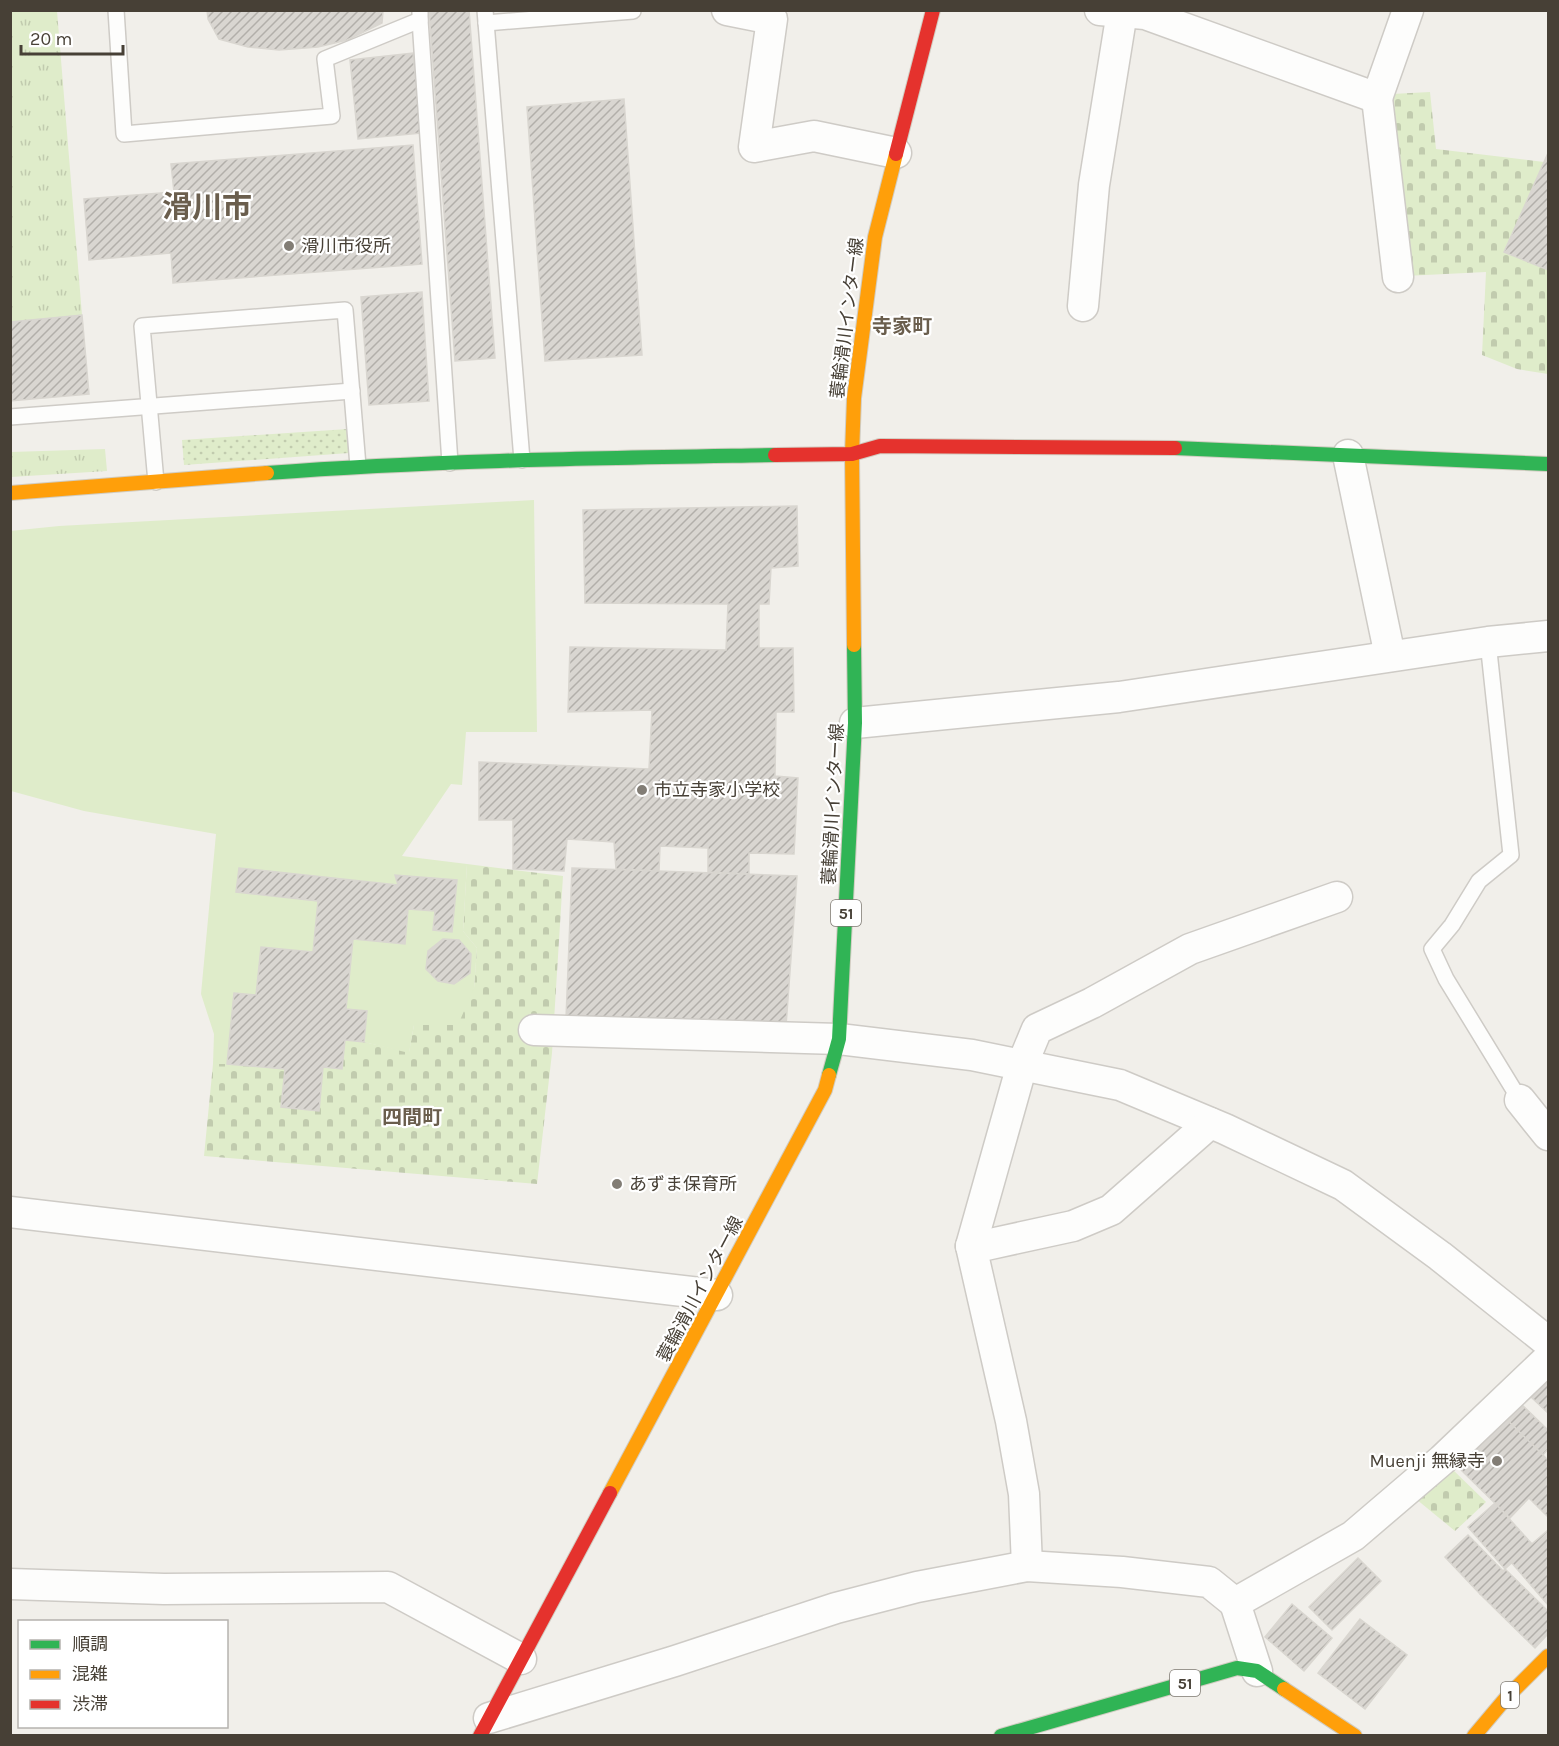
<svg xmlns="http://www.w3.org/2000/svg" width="1559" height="1746" font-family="Karla,'Noto Sans JP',sans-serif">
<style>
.grass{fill:url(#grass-dots)}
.cemetery{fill:url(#cemetery-stones)}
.park{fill:url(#park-tufts)}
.garden{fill:#dfecca}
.building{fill:url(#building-hatch);stroke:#d9d6d0;stroke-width:1.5}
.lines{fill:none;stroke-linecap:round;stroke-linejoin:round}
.lane-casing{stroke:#cecbc6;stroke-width:18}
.street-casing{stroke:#cecbc6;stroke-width:33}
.fast-casing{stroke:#d1ccc1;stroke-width:16}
.slow-casing{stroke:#d1ccc1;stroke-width:16}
.jam-casing{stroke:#d1ccc1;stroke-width:16}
.lane{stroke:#fdfdfc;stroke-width:15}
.street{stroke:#fdfdfc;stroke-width:30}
.fast{stroke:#30b455;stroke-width:14}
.slow{stroke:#ff9f0a;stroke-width:14}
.jam{stroke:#e5322d;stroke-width:14}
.poi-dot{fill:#827d75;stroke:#fff;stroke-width:2}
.labels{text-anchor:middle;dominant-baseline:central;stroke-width:4.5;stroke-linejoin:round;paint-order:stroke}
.shield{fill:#fff;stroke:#7e7972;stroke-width:1.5}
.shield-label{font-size:16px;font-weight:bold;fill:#474036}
.poi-label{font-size:18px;fill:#474036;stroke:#fff;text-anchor:start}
.street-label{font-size:18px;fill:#474036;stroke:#fff}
.neighbourhood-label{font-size:20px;font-weight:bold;fill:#6a5e4d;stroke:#fff}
.town-label{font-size:30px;font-weight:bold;fill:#6a5e4d;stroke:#fff}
</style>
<defs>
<pattern id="grass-dots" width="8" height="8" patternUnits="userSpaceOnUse" patternTransform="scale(1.5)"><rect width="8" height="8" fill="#dfecca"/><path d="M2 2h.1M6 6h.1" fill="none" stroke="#c1cbae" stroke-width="1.8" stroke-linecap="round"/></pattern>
<pattern id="cemetery-stones" width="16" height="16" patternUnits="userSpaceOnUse" patternTransform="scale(1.5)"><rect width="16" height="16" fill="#dfecca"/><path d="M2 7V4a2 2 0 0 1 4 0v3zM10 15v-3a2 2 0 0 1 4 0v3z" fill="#c1cbae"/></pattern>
<pattern id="park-tufts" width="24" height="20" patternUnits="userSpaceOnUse" patternTransform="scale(1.5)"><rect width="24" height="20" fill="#dfecca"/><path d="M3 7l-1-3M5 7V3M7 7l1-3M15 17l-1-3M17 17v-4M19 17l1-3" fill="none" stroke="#c1cbae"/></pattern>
<pattern id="building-hatch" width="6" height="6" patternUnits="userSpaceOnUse" patternTransform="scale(1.5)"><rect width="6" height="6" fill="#d9d6d1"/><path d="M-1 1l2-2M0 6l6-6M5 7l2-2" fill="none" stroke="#b2afaa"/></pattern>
</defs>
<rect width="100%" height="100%" fill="#f1efea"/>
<polygon class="grass" points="348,429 349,453 184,465 182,440"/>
<g class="cemetery">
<polygon points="1430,92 1436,149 1544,162 1504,251 1548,270 1548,374 1517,369 1482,355 1486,272 1405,276 1392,94"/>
<polygon points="467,864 563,876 552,1053 537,1184 204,1156 213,1064 227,1064 285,1069 319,1111 323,1067 345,1040 364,1042 409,1052 414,1025 474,988 477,948 463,931"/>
<polygon points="1449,1466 1486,1502 1455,1531 1416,1499"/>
</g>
<g class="park">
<polygon points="11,10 57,11 82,315 11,322"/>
<polygon points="105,449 107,471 11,477 11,452"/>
</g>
<polygon class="garden" points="534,500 537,732 466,732 462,785 451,784 402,856 467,864 463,931 477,948 474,988 458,1025 414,1025 409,1053 364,1042 345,1040 342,1069 323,1067 319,1111 281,1107 285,1069 227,1064 213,1064 214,1034 201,994 216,834 84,811 11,791 10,531 59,526"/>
<g class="building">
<polygon points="207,10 387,10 383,11 382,23 347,40 318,47 279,50 248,47 219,39 208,19"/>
<polygon points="429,10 469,10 495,358 455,361"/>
<polygon points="413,53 421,133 358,139 350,60"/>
<polygon points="624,99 642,355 545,361 527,107"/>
<polygon points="413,145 422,264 173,283 171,253 89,260 84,199 174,192 171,164"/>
<polygon points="1548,153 1548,270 1504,252"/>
<polygon points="422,292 429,401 369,405 361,297"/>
<polygon points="82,315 89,394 10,401 10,322"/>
<polygon points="797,506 798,566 771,568 769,604 759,604 759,648 793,648 794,712 776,712 775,776 798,778 794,854 749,853 749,874 708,872 708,848 660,846 659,871 616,869 614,842 567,839 564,871 513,869 513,820 479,820 479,762 649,769 652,710 568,712 570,647 726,650 728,604 585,603 583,510"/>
<polygon points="239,868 398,885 395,875 457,880 452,932 433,930 435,911 408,909 405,944 353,939 346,1009 367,1011 364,1042 345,1040 342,1069 323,1067 319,1111 281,1107 285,1069 227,1064 234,993 256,995 261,947 313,952 318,901 236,892"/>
<polygon points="572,868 797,876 786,1026 566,1019"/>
<polygon points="443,939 459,940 471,954 470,973 454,984 438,981 426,969 428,951"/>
<polygon points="1548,1378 1548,1413 1531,1397"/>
<polygon points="1520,1403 1548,1430 1548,1449 1543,1455 1505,1418"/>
<polygon points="1505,1418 1548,1460 1548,1478 1510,1518 1458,1467"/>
<polygon points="1548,1479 1548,1517 1529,1498"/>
<polygon points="1495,1503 1532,1544 1505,1569 1468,1527"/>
<polygon points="1547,1531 1548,1533 1548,1605 1511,1562"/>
<polygon points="1468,1535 1504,1572 1480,1594 1445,1557"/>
<polygon points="1358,1558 1381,1581 1332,1630 1309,1607"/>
<polygon points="1505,1569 1548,1611 1548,1634 1535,1648 1480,1594"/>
<polygon points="1292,1604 1332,1638 1304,1671 1265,1637"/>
<polygon points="1360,1619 1407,1655 1365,1709 1318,1673"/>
</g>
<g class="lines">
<defs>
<g id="lane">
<polyline points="116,10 124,134 332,116 325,59 420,20 420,10"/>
<polyline points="485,10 522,460"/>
<polyline points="420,20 450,463"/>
<polyline points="486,23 633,11"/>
<polyline points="10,417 352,391"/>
<polyline points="156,482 142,326 345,310 358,466"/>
<polyline points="1488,642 1511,855 1479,881 1452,925 1432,949 1446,979 1520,1100"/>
</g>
<g id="street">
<polyline points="727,10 772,19 754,147 814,136 896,153"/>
<polyline points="1100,10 1145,14 1377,98 1408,10"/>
<polyline points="1377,98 1398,277"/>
<polyline points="1083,306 1094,185 1122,12"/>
<polyline points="1348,455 1390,656"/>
<polyline points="855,723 1119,697 1488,642 1548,636"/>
<polyline points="534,1030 839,1039 972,1055 1120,1085 1225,1129 1343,1185 1440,1256 1548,1342"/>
<polyline points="1520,1100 1548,1135"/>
<polyline points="10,1212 717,1295"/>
<polyline points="971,1246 1022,1065 1037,1029 1092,1003 1190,949 1337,897"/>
<polyline points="1027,1566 1024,1494 1011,1421 971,1246 986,1245 1073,1226 1111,1210 1210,1123"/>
<polyline points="10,1584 164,1589 388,1587 521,1659"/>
<polyline points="1257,1671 1235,1603 1353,1536 1442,1460 1548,1359"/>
<polyline points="489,1718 675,1661 836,1608 917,1587 1027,1566 1122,1572 1209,1582 1235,1603"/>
</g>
<g id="fast">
<polyline points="1175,448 1548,464"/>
<path d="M267 473C436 460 606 458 775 455"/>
<polyline points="829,1075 839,1039 855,723 854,645"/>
<polyline points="1001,1736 1237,1668 1257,1671 1284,1689"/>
</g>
<g id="slow">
<polyline points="10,493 267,473"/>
<polyline points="854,645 852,454 854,398 875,237 896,154"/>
<polyline points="610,1493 825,1090 829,1075"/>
<polyline points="1284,1689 1355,1736"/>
<polyline points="1474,1736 1506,1698 1548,1656"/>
</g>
<g id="jam">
<polyline points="896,154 933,10"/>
<polyline points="775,455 852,454 880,446 1175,448"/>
<polyline points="480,1736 610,1493"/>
</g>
</defs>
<use href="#lane" class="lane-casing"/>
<use href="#street" class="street-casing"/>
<use href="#fast" class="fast-casing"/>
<use href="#slow" class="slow-casing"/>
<use href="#jam" class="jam-casing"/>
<use href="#lane" class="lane"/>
<use href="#street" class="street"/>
<use href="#fast" class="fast"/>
<use href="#slow" class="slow"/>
<use href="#jam" class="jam"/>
</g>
<g class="poi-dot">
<circle cx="289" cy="246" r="6"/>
<circle cx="642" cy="790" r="6"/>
<circle cx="617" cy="1184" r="6"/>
<circle cx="1497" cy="1461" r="6"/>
</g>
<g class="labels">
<g class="shield">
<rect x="831" y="900" width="30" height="26" rx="4.5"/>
<rect x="1170" y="1670" width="30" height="26" rx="4.5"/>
<rect x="1501" y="1682" width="18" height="26" rx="4.5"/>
</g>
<g class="shield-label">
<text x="846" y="913">51</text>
<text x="1185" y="1683">51</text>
<text x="1510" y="1695">1</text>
</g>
<g class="poi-label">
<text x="301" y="246">滑川市役所</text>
<text x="654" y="790">市立寺家小学校</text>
<text x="629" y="1184">あずま保育所</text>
<text x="1485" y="1461" text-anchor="end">Muenji 無縁寺</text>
</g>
<g class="street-label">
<text transform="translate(847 318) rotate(-83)">蓑輪滑川インター線</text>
<text transform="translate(833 804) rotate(-87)">蓑輪滑川インター線</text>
<text transform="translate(700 1289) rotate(-62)">蓑輪滑川インター線</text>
</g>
<g class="neighbourhood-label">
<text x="902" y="326">寺家町</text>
<text x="412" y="1117">四間町</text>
</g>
<g class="town-label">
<text x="207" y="207">滑川市</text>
</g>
</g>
<rect width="1559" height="1746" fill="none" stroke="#474036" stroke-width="24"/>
<rect x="18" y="1620" width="210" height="108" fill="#ffffff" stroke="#b5b3af" stroke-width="1.5"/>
<rect x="30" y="1640" width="30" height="9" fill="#30b455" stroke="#b5b3af" stroke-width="1.5"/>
<text x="72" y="1650" font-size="18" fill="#474036">順調</text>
<rect x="30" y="1670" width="30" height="9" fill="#ff9f0a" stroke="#b5b3af" stroke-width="1.5"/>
<text x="72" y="1680" font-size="18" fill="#474036">混雑</text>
<rect x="30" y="1700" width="30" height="9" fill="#e5322d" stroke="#b5b3af" stroke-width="1.5"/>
<text x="72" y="1710" font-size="18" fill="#474036">渋滞</text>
<path d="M21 45v9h102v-9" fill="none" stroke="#474036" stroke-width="3"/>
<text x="30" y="45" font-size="18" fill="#474036" stroke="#ffffff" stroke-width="4.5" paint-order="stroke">20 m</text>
</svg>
